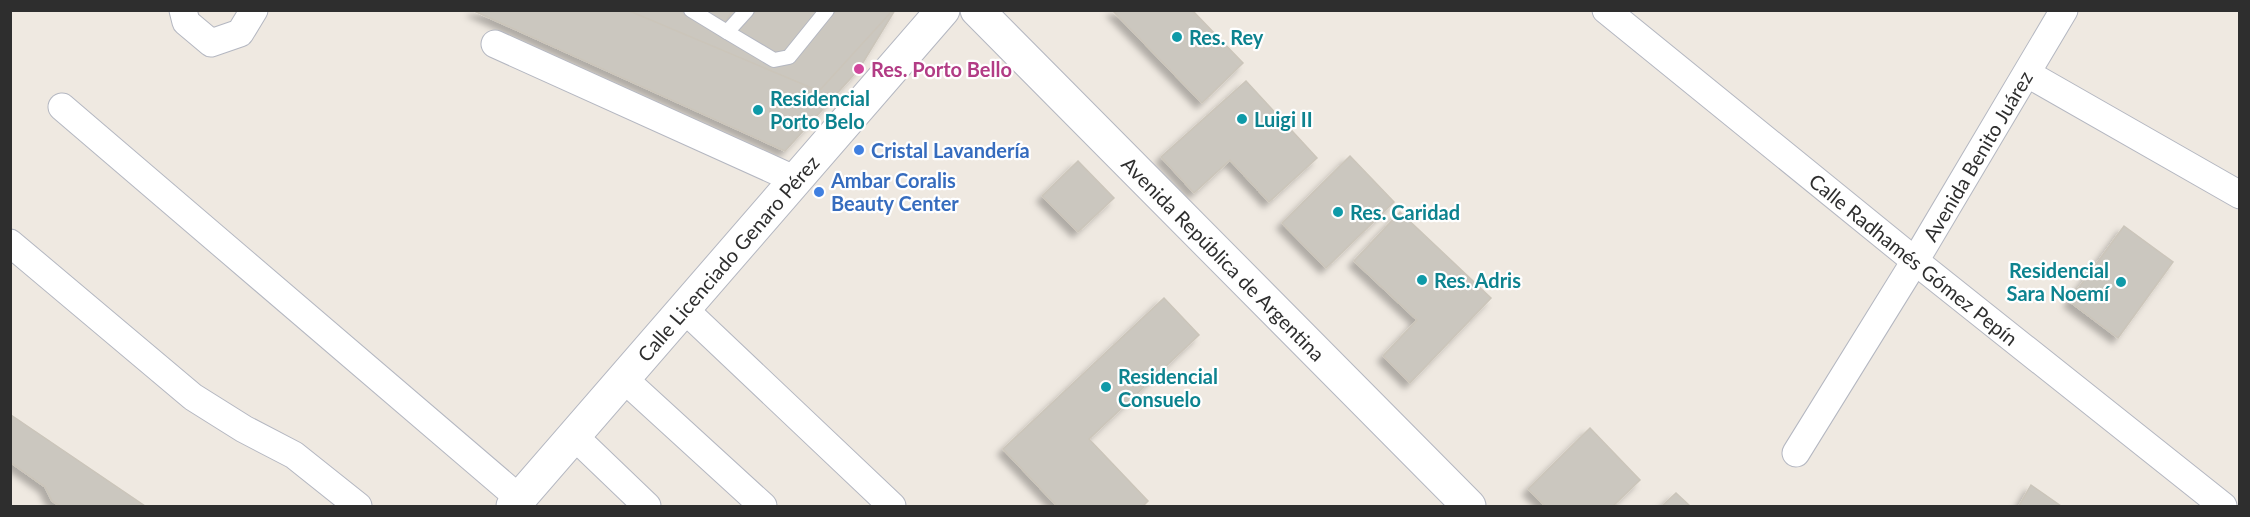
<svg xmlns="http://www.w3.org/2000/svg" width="2250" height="517" font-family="Lato,sans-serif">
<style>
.building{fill:#cbc7bf;stroke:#cbc5ba;stroke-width:1.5;filter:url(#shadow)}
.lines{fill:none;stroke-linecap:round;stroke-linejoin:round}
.service-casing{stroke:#b4b7c1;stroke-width:16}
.minor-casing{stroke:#b4b7c1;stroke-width:29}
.secondary-casing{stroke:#b4b7c1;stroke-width:35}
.service{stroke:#fff;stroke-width:14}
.minor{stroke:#fff;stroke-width:27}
.secondary{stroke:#fff;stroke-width:33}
.culture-dot{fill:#0f9aa8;stroke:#fff;stroke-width:2}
.hotel-dot{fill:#d1479c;stroke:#fff;stroke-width:2}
.shop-dot{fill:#3f7fe0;stroke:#fff;stroke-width:2}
.labels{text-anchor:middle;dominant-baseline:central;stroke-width:4.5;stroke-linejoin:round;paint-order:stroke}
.culture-label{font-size:20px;font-weight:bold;fill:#0d838f;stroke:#fff;text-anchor:start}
.hotel-label{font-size:20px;font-weight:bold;fill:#b23c85;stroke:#fff;text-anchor:start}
.shop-label{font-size:20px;font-weight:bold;fill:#366cbe;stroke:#fff;text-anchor:start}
.street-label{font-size:20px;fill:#2e2e2e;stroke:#fff}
</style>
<defs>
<filter id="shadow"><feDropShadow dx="-5.5" dy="5.5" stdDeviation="3" flood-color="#0004"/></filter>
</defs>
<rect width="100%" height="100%" fill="#efe9e1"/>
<g class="building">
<polygon points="472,10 895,10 859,69 785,151"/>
<polygon points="627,10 701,10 724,24 733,10 893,10 819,91"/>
<polygon points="1112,10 1192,10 1243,63 1202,103"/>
<polygon points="1246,81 1317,158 1269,202 1230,160 1194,193 1161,157"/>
<polygon points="1350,156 1394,202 1326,268 1282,223"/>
<polygon points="1078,161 1114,198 1078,232 1042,196"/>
<polygon points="1400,212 1491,298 1410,383 1383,356 1417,320 1354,261"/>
<polygon points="2124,226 2173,262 2118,338 2069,301"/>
<polygon points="1164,298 1199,335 1089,439 1148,501 1143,506 1057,506 1003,449"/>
<polygon points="11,415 145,506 60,506 52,501 45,487 10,462"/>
<polygon points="1590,428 1640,480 1613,506 1545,506 1528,489"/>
<polygon points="2031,485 2061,506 2019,506"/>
<polygon points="1676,493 1690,506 1662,506"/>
</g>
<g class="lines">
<defs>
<g id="service">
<polyline points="691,10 727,32 747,10"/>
<polyline points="727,32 774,60 789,57 827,10"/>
</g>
<g id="minor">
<polyline points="183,10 186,22 211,43 240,33 254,10"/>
<path id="s1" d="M1606 10 1915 261 2223 506"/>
<polyline points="495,44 796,180"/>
<polyline points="2028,74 2240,195"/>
<polyline points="62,107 520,499"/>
<polyline points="10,243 193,397 244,429 294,455 358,506"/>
<polyline points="684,309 892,506"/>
<polyline points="624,379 763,506"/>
<polyline points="574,436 647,506"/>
<path id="s2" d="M1796 453 1915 261 2064 10"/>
</g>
<g id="secondary">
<path id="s3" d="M977 10 1469 506"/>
<path id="s4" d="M513 506 943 10"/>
</g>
</defs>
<use href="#service" class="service-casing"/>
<use href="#minor" class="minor-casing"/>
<use href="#secondary" class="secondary-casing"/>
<use href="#service" class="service"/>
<use href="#minor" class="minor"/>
<use href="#secondary" class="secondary"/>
</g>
<g class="culture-dot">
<circle cx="1177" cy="37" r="6"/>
<circle cx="758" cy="110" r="6"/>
<circle cx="1242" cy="119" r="6"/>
<circle cx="1338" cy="212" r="6"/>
<circle cx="1422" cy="280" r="6"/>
<circle cx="2121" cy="282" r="6"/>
<circle cx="1106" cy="387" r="6"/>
</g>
<circle class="hotel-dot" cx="859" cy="69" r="6"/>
<g class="shop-dot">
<circle cx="859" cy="150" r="6"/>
<circle cx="819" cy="192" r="6"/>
</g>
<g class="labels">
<g class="culture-label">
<text x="1189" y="37">Res. Rey</text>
<text x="770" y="98">Residencial<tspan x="770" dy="23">Porto Belo</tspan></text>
<text x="1254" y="119">Luigi II</text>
<text x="1350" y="212">Res. Caridad</text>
<text x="2109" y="270" text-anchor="end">Residencial<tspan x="2109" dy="23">Sara Noemí</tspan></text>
<text x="1434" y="280">Res. Adris</text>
<text x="1118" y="376">Residencial<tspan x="1118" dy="23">Consuelo</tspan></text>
</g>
<g class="hotel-label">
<text x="871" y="69">Res. Porto Bello</text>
</g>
<g class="shop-label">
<text x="871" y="150">Cristal Lavandería</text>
<text x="831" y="180">Ambar Coralis<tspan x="831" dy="23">Beauty Center</tspan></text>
</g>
<g class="street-label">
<text stroke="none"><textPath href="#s2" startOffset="348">Avenida Benito Juárez</textPath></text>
<text stroke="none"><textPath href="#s4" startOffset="328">Calle Licenciado Genaro Pérez</textPath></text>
<text stroke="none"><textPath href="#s3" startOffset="350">Avenida República de Argentina</textPath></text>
<text stroke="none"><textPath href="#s1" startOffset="396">Calle Radhamés Gómez Pepín</textPath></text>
</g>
</g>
<rect width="2250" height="517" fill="none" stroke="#2e2e2e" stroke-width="24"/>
</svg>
